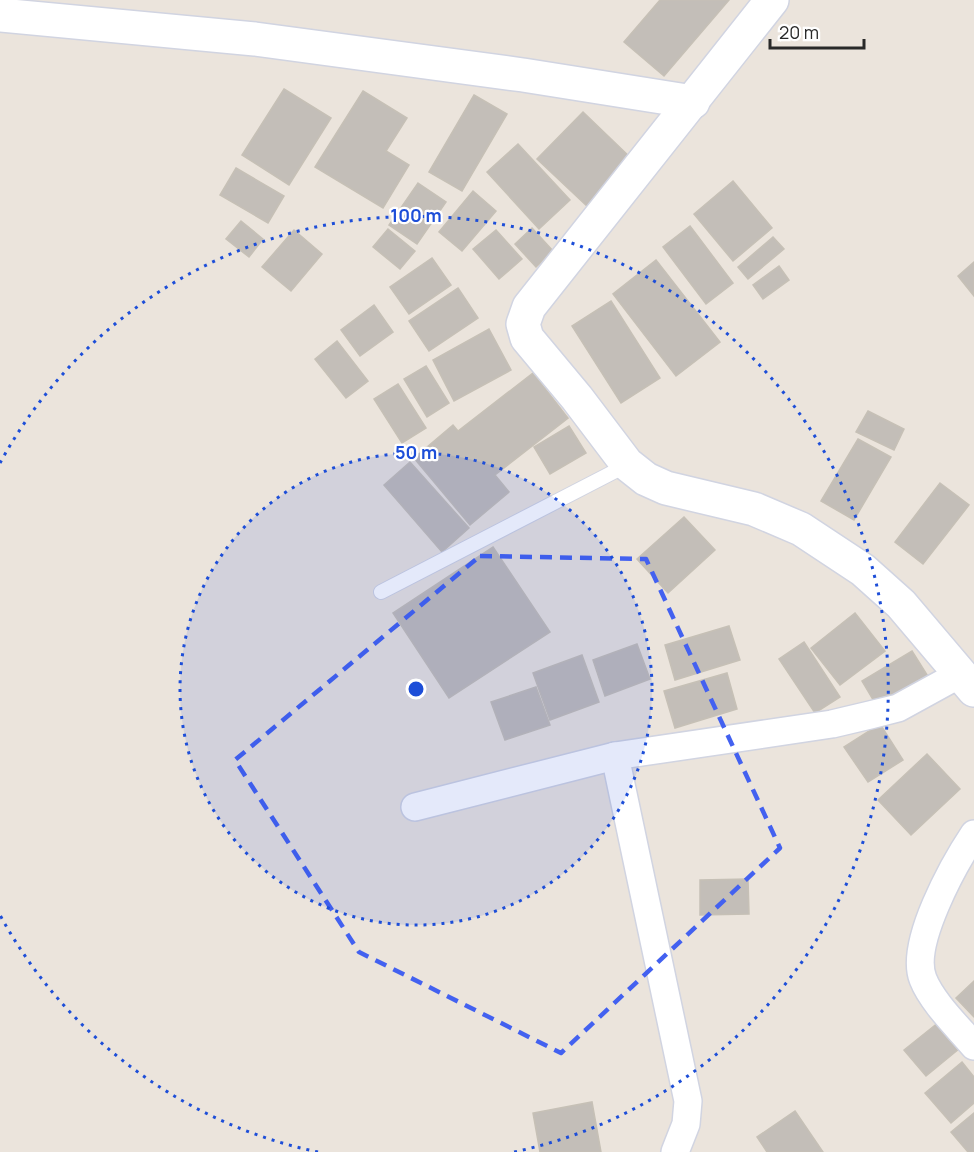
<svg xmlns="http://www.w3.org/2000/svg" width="974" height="1152" font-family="Manrope,sans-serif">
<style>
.building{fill:#c3beb8;stroke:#c6c0b6;stroke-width:1.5}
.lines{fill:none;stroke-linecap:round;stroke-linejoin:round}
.lane-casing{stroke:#d1d4e1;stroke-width:16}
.street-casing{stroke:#d1d4e1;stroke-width:30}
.secondary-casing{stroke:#d1d4e1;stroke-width:36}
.lane{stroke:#fff;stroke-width:14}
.street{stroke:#fff;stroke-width:27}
.secondary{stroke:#fff;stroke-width:33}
.marked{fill:none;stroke:#4361f0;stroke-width:4.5;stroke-dasharray:12 8;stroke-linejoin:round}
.ring{fill:none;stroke:#1d4ed8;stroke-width:3;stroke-dasharray:3 6}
.centre{fill:#1d4ed8;stroke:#fff;stroke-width:3}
.ring-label{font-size:18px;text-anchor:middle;font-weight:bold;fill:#1d4ed8;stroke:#fff;stroke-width:4.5;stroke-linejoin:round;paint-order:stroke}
</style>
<rect width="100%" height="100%" fill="#ebe4dc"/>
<g class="building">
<polygon points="660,0 729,0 664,76 624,42"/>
<polygon points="284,89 331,118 289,185 242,155"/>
<polygon points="363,91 407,118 386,151 409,165 383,208 315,167"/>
<polygon points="474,95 507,114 462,191 429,172"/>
<polygon points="583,112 635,162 589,208 537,159"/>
<polygon points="518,144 570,200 539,229 487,172"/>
<polygon points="236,168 284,196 268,223 220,195"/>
<polygon points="733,181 772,228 733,261 694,214"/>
<polygon points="418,183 446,202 417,244 389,225"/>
<polygon points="473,191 496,211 462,251 439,232"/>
<polygon points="241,221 263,239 249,257 226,239"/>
<polygon points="690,226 733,283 706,304 663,247"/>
<polygon points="532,228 553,251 536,267 515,244"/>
<polygon points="388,229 415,251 400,269 373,247"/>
<polygon points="294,230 322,254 291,291 262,267"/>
<polygon points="496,230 522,259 499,279 473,249"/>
<polygon points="773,237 784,249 748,279 738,267"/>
<polygon points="432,258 451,285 409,314 390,287"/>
<polygon points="656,260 720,342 676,376 613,294"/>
<polygon points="974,262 974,296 958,276"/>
<polygon points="779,266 789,280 763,299 753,285"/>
<polygon points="458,288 478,318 429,351 409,321"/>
<polygon points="611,301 660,378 621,403 572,326"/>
<polygon points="374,305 393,332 360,356 341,330"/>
<polygon points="489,329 511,370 454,401 433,360"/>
<polygon points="337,341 368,381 346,398 315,359"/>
<polygon points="426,366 449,403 427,417 404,379"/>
<polygon points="533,373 568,418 495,475 509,492 470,525 414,458 453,425 458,431"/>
<polygon points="398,384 426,428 402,443 374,399"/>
<polygon points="868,411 904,429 894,450 856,432"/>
<polygon points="569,426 586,453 550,474 534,447"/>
<polygon points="858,439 891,457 854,520 821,501"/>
<polygon points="410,462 469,528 442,552 384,485"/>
<polygon points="940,483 969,505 923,564 895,542"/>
<polygon points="684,517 715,550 668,593 637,559"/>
<polygon points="493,547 550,632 449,698 393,613"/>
<polygon points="855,613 885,651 840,685 811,648"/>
<polygon points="729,626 740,660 675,680 665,645"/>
<polygon points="804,642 840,697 815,713 779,659"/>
<polygon points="637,644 650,679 605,696 593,660"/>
<polygon points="912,651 929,678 878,708 862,681"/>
<polygon points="582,655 599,702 550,720 533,673"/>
<polygon points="727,673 737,709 675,728 664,691"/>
<polygon points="536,687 550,725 505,740 491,702"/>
<polygon points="880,724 903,760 868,782 844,747"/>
<polygon points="927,754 960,789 911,835 878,800"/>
<polygon points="748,879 749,914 700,915 700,880"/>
<polygon points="974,981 974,1017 956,998"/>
<polygon points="944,1018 965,1044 926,1076 904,1050"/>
<polygon points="962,1062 974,1077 974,1103 951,1123 925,1093"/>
<polygon points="592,1102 601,1152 540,1152 533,1113"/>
<polygon points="795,1111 823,1152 767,1152 757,1137"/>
<polygon points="974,1113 974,1152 968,1152 951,1132"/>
</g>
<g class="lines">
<defs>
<polyline id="lane" points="381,592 627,465"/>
<g id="street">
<polyline points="615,756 688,1101 686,1124 675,1152"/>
<polyline points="415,807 615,756 832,724 870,715 898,708 960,674"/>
<path d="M974 834C954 864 909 944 923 979 932 1002 958 1027 974 1046"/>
</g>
<g id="secondary">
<polyline points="772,0 529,307 523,324 527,338 577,398 627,464 646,479 666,488 754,509 801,529 863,570 901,604 974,690"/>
<polyline points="0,15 255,39 523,75 693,102"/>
</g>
</defs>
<use href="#lane" class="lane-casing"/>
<use href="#street" class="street-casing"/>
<use href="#secondary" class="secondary-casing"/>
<use href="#lane" class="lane"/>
<use href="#street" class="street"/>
<use href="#secondary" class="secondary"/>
</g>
<path class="marked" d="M480 556 646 559 780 848 561 1053 359 952 235 760Z"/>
<circle cx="416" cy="689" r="236" fill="#1d4ed8" fill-opacity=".12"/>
<g class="ring">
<circle cx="416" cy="689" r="236"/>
<path d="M318 1152A473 473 0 0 1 0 915M0 463A473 473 0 1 1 514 1152"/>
</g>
<circle cx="416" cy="689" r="9" class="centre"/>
<g class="ring-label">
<text x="416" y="222">100 m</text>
<text x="416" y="459">50 m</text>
</g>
<path d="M770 39v9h94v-9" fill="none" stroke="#292929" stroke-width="3"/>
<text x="779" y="39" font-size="18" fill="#292929" stroke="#ffffff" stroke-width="4.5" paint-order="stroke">20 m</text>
</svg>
